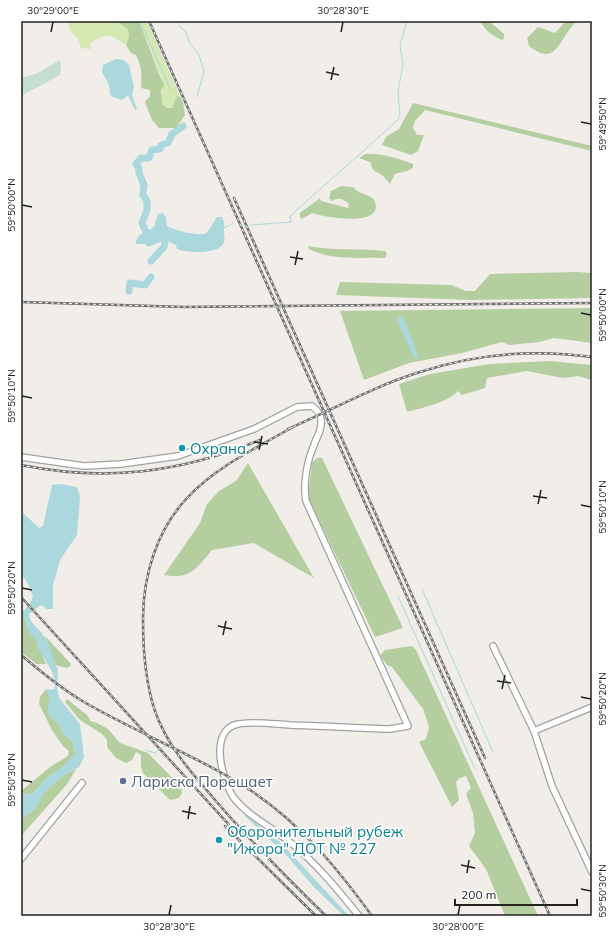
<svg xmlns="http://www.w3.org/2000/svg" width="613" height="937" font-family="Mulish,sans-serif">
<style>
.grass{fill:#d4e8b1}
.forest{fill:#b4ce9f}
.wetland{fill:#c6decf}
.water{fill:#abd8dc}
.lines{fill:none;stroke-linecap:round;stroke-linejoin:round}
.stream{stroke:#abd8dc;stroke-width:1}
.river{stroke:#abd8dc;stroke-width:7}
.minor-casing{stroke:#a2a2a2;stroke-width:8}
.minor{stroke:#fff;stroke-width:5.5}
.rail-casing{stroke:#6f6f6f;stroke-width:2.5}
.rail{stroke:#fff;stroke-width:1;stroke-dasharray:3;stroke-linecap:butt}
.ticks{fill:none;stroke:#212121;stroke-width:1.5}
.culture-dot{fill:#0f9aa8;stroke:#fff;stroke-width:1.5}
.service-dot{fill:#5c6f8a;stroke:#fff;stroke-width:1.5}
.labels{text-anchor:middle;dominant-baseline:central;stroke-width:3.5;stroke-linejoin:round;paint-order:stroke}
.culture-label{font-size:15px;fill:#0d838f;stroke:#fff;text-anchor:start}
.service-label{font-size:15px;fill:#4e5e75;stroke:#fff;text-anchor:start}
.neatline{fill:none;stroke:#212121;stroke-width:1.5}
.ticks-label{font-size:10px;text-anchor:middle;fill:#212121}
</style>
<rect width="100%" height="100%" fill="#f1ede8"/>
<g class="grass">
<path d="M69 21H116L128 29 129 36 126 45C109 34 110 32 90 43L91 49 81 48C80 45 79 41 77 38 72 32 68 31 69 21Z"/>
<polygon points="139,21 147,21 180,97 177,96 174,105 169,109 166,108 161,101 163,88 162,79"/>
</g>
<g class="forest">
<path d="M116 21H139L159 74 164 85 161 91 162 103 166 108H172L177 96 180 97 183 102 185 115 176 128H159L152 120 145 102 150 96V90L141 88C142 75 142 67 136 55L131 53 126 45 129 36 128 29Z"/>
<path d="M480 21H489L504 34V38L502 40C492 36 485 30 480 21Z"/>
<path d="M566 21H577C559 36 558 69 529 46L527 38 538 27 555 33Z"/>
<polygon points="413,103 592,146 592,151 425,110 415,121 413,128 417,135 424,135 418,151 411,155 382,145 386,137 399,129"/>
<path d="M365 154C376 152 402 159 413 164V168L407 171 395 174 390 184 383 176 373 170 370 162 359 158Z"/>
<path d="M341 186 353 187C358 195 373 194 375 202 384 228 323 217 312 213L302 219 300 217V213L320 198 321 201 348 208 349 204C343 199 339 197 332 201L329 198 331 191Z"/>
<path d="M308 246C333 251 359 248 385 251L387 254 385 258C359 257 332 261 309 249Z"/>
<polygon points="577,272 592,273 592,298 471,300 336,295 340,282 451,285 466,291 475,291 490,274"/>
<polygon points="592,308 592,343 554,338 540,342 509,345 502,342 462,353 409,363 364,380 340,311"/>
<path d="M549 361 592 365V380L578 376 563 378 527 371 487 378 485 388 462 395 458 391C445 404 424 407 407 412L399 384 430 374 489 364Z"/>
<polygon points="317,458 322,458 403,628 375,637 308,497 312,463"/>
<path d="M248 463 314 578 254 543 212 550C197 568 190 580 164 575L200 523 207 504 219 491 236 481Z"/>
<polygon points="21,607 24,611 24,615 30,634 35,638 46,664 36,664 21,652"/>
<polygon points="45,636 71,664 70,666 67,668 55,665"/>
<polygon points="412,646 416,650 538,916 505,916 486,869 469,846 475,833 473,813 466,794 471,788 466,776 460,778 456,782 459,800 452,807 419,742 426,739 429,727 423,709 392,667 387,665 380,655 385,650"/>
<polygon points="46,689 50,699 48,704 49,715 60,726 62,732 73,742 75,754 63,767 49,776 33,793 21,795 21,791 50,767 68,756 69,751 63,746 52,730 39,704 40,697"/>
<polygon points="67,699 88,716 90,721 97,723 108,729 120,743 148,753 181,787 182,793 179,798 170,800 143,773 141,767 141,755 136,752 132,760 126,763 116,758 107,747 107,740 102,734 80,720 65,702"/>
<polygon points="76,769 68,783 21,836 21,819 35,809 40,797 52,785 67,773"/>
</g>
<polygon class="wetland" points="60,60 61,67 60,75 21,96 21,78 36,74"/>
<g class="water">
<polygon points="116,59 124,60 129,65 134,87 132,95 137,109 135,110 128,95 122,100 113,97 110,94 109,85 102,72 103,65"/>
<path d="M163 213 166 217 167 226C173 230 200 237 206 233 210 229 214 221 217 217H222C225 223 224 226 224 232 224 235 225 239 224 242 220 255 187 253 177 249L176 245 165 240 149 247 145 244H136C137 232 146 233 154 227L158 214Z"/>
<polygon points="401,316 404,319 418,355 418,359 414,358 398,322 398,318"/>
<path d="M60 484 77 487 80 496 77 535 60 560 57 571 53 585V609H47L41 605 29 614C29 623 38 627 43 635 49 642 53 656 55 665L58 669 57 687 59 698 80 724 84 757 79 767 67 773 44 793 35 809 26 815 21 823V795L33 793 49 776 63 767 75 753 73 742 62 732 60 726 49 715 48 704 50 699 46 689 54 690C59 676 44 660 38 648 36 645 37 642 35 639 34 635 34 638 31 635 27 630 23 618 24 611L32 600 33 596 27 582 21 574V511L39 528 43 526 52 485Z"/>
<polygon points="246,815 282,844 349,916 344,916 314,887 287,856 245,816"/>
</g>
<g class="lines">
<g class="stream">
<polyline points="140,21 171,91"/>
<polyline points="179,21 179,26 186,32 189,42 199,55 204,71 197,97"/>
<polyline points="251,225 291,222 290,216 398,120 400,114 398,91 403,65 400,45 407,21"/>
<polyline points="224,228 233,223"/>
<polyline points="422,589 493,752"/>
<polyline points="398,596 475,769"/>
<polyline points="146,750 155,753 165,746 168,747"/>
</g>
<g class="river">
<polyline points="151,261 164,247 165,240 151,233 147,234 142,223 147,210 147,201 143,195 144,185 139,173 139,168 136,164 141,158 149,158 152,150 160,149 161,145 168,143 172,134 183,126"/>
<polyline points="129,291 130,283 145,285 151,277"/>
</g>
<defs>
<g id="minor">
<path d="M21 457 84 466 121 464 178 456 254 429 297 407 312 406C318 410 322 417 321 424 321 432 316 438 314 445 307 461 303 484 306 501L408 726 390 729C356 728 323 726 290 725 273 724 255 721 238 724 208 730 222 781 234 798 248 816 273 828 291 843 317 864 338 890 359 916"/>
<polyline points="493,646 534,731 552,786 592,872"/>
<polyline points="534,731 592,707"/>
<polyline points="21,859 82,783"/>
</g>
</defs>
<use href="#minor" class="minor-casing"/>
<use href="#minor" class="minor"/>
<defs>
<g id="rail">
<polyline points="149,21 550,916"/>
<polyline points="234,198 485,758"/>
<polyline points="21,302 185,307 592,303"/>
<path d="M293 427C256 448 216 467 187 498 157 530 143 575 143 619 143 650 145 682 155 711 166 743 188 769 210 794 246 837 286 877 326 916"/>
<path d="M288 429C332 410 374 386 420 372 475 354 534 349 592 357"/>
<path d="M21 465C106 482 180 473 260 440"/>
<polyline points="21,597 231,827"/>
<path d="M21 655C41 672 62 689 84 702 139 734 200 757 253 792 302 825 338 869 372 916"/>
<polyline points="225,826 316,916"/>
</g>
</defs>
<use href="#rail" class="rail-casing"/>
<use href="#rail" class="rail"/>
</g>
<path class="ticks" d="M51 32 53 22M341 32 343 22M326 72 339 75M331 80 334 67M581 122 591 124M22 205 32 207M290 257 303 259M295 265 298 251M581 313 591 315M22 396 32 398M254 442 268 444M259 450 262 436M533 496 547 498M538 504 541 490M581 505 591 507M22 588 32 590M218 626 232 629M223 635 226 621M497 681 511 683M502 689 505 675M581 697 591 699M22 780 32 782M182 811 196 814M188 819 190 806M461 865 475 868M467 873 469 860M581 889 591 891M169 915 171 905M458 915 460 905"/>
<g class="culture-dot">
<circle cx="182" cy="448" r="4"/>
<circle cx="219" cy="840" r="4"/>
</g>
<circle class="service-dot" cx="123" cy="781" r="4"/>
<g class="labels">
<g class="culture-label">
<text x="190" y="448">Охрана</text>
<text x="227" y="831">Оборонительный рубеж<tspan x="227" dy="17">"Ижора" ДОТ № 227</tspan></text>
</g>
<g class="service-label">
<text x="131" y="781">Лариска Порешает</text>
</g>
</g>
<rect width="613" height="937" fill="none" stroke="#ffffff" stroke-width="44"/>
<path d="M455 899v6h122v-6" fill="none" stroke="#212121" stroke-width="2"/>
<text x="461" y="899" font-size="12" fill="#212121" stroke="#ffffff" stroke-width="3" paint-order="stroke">200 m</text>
<rect x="22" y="22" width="569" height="893" class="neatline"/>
<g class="ticks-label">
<text x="53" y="14">30°29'00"E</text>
<text x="343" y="14">30°28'30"E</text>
<text transform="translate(602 124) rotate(-90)" y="4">59°49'50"N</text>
<text transform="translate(11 205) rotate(-90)" y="4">59°50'00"N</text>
<text transform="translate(602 315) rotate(-90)" y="4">59°50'00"N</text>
<text transform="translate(11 396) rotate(-90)" y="4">59°50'10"N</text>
<text transform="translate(602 507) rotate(-90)" y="4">59°50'10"N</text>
<text transform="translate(11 588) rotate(-90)" y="4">59°50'20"N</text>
<text transform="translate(602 699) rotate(-90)" y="4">59°50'20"N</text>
<text transform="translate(11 780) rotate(-90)" y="4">59°50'30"N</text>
<text transform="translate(602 891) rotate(-90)" y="4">59°50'30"N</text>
<text x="169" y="930">30°28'30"E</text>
<text x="458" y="930">30°28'00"E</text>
</g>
</svg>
